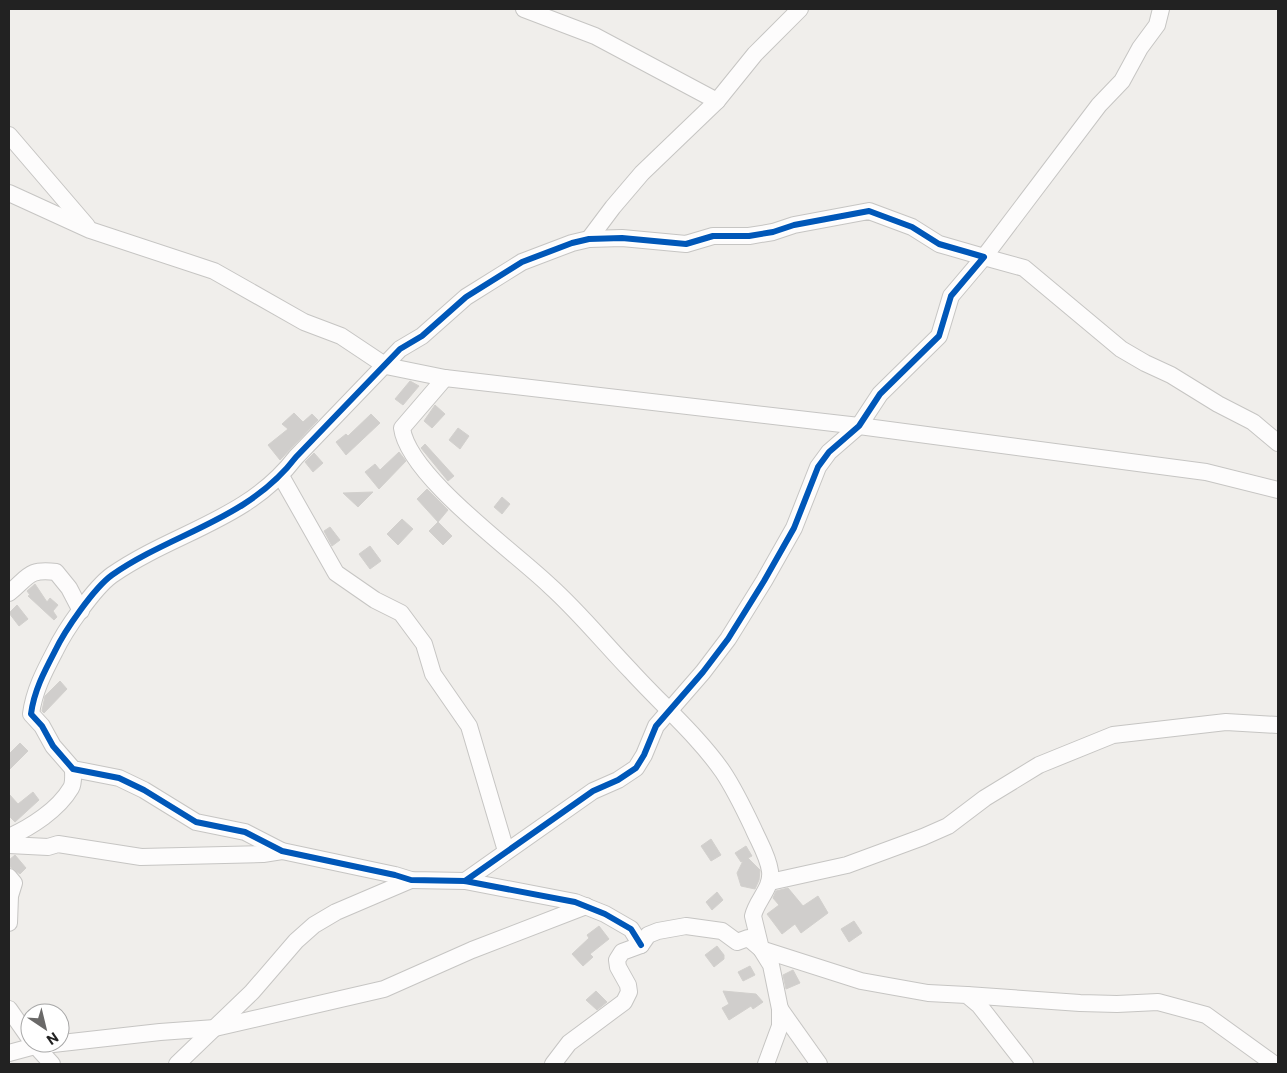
<svg xmlns="http://www.w3.org/2000/svg" width="1287" height="1073" font-family="Commissioner,sans-serif">
<style>
.building{fill:#d0cecc;stroke:#d2d0cd}
.lines{fill:none;stroke-linecap:round;stroke-linejoin:round}
.minor-casing{stroke:#c6c5c3;stroke-width:18}
.minor{stroke:#fdfcfc;stroke-width:16}
.cycleway-casing{stroke:#fff;stroke-width:9}
.cycleway{stroke:#0057b8;stroke-width:6}
</style>
<rect width="100%" height="100%" fill="#f0eeeb"/>
<g class="building">
<polygon points="410,381 419,386 403,405 395,399"/>
<polygon points="435,405 445,414 432,428 424,421"/>
<polygon points="294,413 303,422 312,414 318,420 280,460 268,445 288,429 282,424"/>
<polygon points="371,414 380,423 346,455 336,442 346,434 348,436"/>
<polygon points="458,428 469,436 460,449 449,440"/>
<polygon points="425,444 454,476 448,481 421,448"/>
<polygon points="399,452 406,461 379,489 365,472 375,464 380,470"/>
<polygon points="314,453 323,463 313,472 305,462"/>
<polygon points="427,489 448,510 438,522 417,499"/>
<polygon points="373,492 358,507 343,493"/>
<polygon points="502,497 510,504 502,514 494,507"/>
<polygon points="402,519 413,529 398,545 387,534"/>
<polygon points="438,522 452,536 443,545 429,531"/>
<polygon points="330,527 340,540 332,546 324,531"/>
<polygon points="370,546 381,561 370,569 359,554"/>
<polygon points="35,584 47,602 50,598 58,605 53,611 57,617 54,620 28,596 30,595 27,591"/>
<polygon points="17,605 28,619 19,626 9,613"/>
<polygon points="60,681 67,689 44,713 42,711 45,696"/>
<polygon points="20,743 28,751 9,770 9,754"/>
<polygon points="33,792 39,800 15,822 9,816 9,794 18,804"/>
<polygon points="711,839 721,855 711,861 701,846"/>
<polygon points="746,846 752,856 748,858 760,870 759,880 755,889 741,886 737,873 743,861 741,862 735,853"/>
<polygon points="15,855 26,868 20,874 9,866 9,860"/>
<polygon points="788,888 803,906 818,896 828,913 801,933 795,924 782,934 767,914 779,905 773,898 776,891"/>
<polygon points="717,892 723,900 712,910 706,902"/>
<polygon points="854,921 862,933 849,942 841,929"/>
<polygon points="599,926 609,939 590,954 593,957 583,966 572,954 589,938 587,935"/>
<polygon points="717,946 724,955 724,959 714,967 705,955"/>
<polygon points="750,966 755,975 743,981 738,972"/>
<polygon points="793,970 800,983 786,989 783,975"/>
<polygon points="596,991 607,1002 597,1010 586,1000"/>
<polygon points="723,991 756,994 763,1002 753,1009 751,1006 729,1020 722,1008 729,1004"/>
</g>
<g class="lines">
<defs>
<g id="minor">
<polyline points="524,9 595,36 717,101 642,173 613,207 589,239"/>
<polyline points="1161,9 1157,25 1140,48 1122,81 1099,105 984,257 1024,268 1121,349 1145,363 1171,375 1218,404 1253,422 1278,443"/>
<polyline points="717,101 755,54 800,9"/>
<polyline points="9,135 87,226"/>
<polyline points="9,193 90,230 214,271 304,322 341,336 386,366 445,378 859,426 1206,472 1278,490"/>
<path d="M445 378 402 428C408 476 515 552 550 586 579 612 604 643 631 671 660 703 699 737 723 772 735 790 744 809 753 828 759 842 768 856 770 871 772 889 757 899 753 916L761 949 771 965 780 1009V1026L766 1064"/>
<polyline points="281,476 336,573 375,600 401,613 424,644 433,674 469,726 506,851"/>
<path d="M9 593C28 578 28 568 56 572L69 588 81 611"/>
<path d="M9 837C31 827 58 810 71 788 74 783 73 774 73 769"/>
<polyline points="9,845 48,847 58,844 141,857 263,854 282,851"/>
<polyline points="9,877 14,883 10,896 9,923"/>
<path d="M465 881 593 791 618 780 636 768 644 755 656 726 703 672 728 639 764 581 794 528 818 467 829 452 859 426 880 394 939 336 951 296 984 257 939 244 912 227 869 211 794 225 773 232 749 236H713L686 244 622 238 589 239 572 243 522 262 466 297 422 336 400 349 296 457C248 520 174 532 112 575 94 588 65 630 55 651 44 672 34 691 31 714L42 726 53 746 73 769 119 778 144 790 196 822 245 832 282 851 395 875 411 880 465 881 575 902 605 914 631 929 641 945"/>
<polyline points="770,882 847,865 923,837 948,826 985,798 1039,765 1113,735 1226,722 1278,725"/>
<polyline points="967,995 1080,1003 1117,1004 1158,1002 1206,1015 1274,1064"/>
<polyline points="9,1009 30,1039"/>
<polyline points="780,1009 819,1064"/>
<polyline points="33,1043 52,1064"/>
<polyline points="9,1053 35,1046 160,1032 215,1028 384,989 472,950 586,906"/>
<polyline points="177,1064 252,992 296,941 314,925 336,912 411,880"/>
<polyline points="553,1064 569,1043 624,1002 629,992 628,985 618,967 617,960 622,952 641,945 648,935 658,931 686,926 722,931 737,942 748,938 761,949 861,981 928,993 967,995 979,1005 1025,1064"/>
</g>
</defs>
<use href="#minor" class="minor-casing"/>
<use href="#minor" class="minor"/>
<defs>
<path id="cycleway" d="M465 881 593 791 618 780 636 768 644 755 656 726 703 672 728 639 764 581 794 528 818 467 829 452 859 426 880 394 939 336 951 296 984 257 939 244 912 227 869 211 794 225 773 232 749 236H713L686 244 622 238 589 239 572 243 522 262 466 297 422 336 400 349 296 457C248 520 174 532 112 575 94 588 65 630 55 651 44 672 34 691 31 714L42 726 53 746 73 769 119 778 144 790 196 822 245 832 282 851 395 875 411 880 465 881 575 902 605 914 631 929 641 945"/>
</defs>
<use href="#cycleway" class="cycleway-casing"/>
<use href="#cycleway" class="cycleway"/>
</g>
<rect width="1287" height="1073" fill="none" stroke="#222222" stroke-width="20"/>
<g transform="translate(45 1028) rotate(145)"><circle r="24" fill="#ffffff" stroke="#a7a7a7"/>
<path d="M0-4L9 19L0 12L-9 19Z" fill="#6a6968"/>
<text y="-8" font-size="14" font-weight="bold" text-anchor="middle" fill="#222222">N</text>
</g>
</svg>
